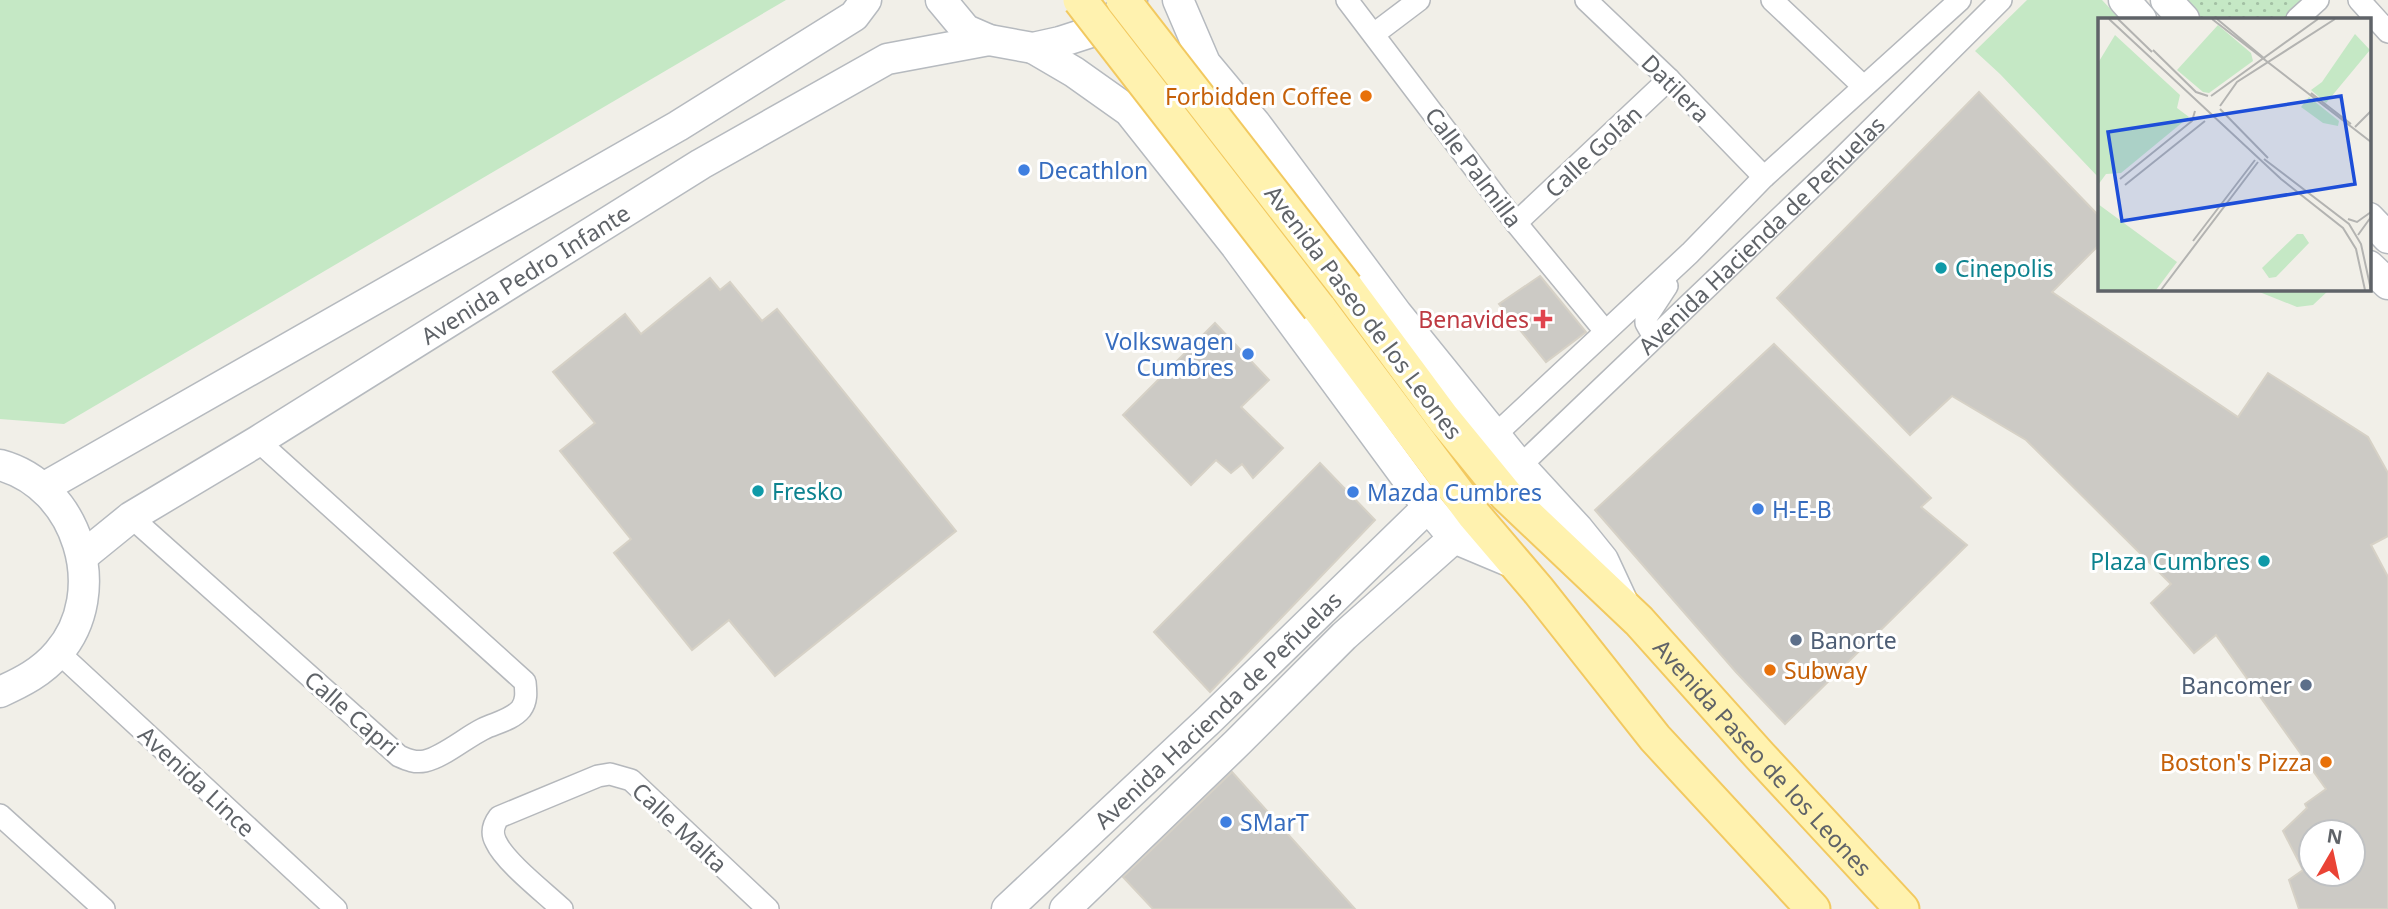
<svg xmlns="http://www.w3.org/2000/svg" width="2388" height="909" font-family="'Noto Sans',sans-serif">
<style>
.grass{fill:#c5e8c5}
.park{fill:url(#park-dots)}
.building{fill:#cccac5;stroke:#d6d1c6;stroke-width:2;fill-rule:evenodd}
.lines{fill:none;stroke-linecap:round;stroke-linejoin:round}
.street-casing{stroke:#b5b8bc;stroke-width:24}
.secondary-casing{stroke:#b6babf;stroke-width:33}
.primary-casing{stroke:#f2c960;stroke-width:37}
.street{stroke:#fff;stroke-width:21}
.secondary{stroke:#fff;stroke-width:30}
.primary{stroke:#fff2af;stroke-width:33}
.primary-bridge-casing{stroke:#f2c960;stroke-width:37;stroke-linecap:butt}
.primary-bridge{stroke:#fff2af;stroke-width:33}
.food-dot{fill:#e8710a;stroke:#fff;stroke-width:2.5}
.shop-dot{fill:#3f7fe0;stroke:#fff;stroke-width:2.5}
.culture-dot{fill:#0f9aa8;stroke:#fff;stroke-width:2.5}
.health-dot{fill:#e0444e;stroke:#fff;stroke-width:2.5}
.service-dot{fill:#5c6f8a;stroke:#fff;stroke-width:2.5}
.labels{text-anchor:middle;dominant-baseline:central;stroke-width:6;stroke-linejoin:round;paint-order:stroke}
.street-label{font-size:23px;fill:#5f6368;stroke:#fff}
.food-label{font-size:23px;fill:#c56008;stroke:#fff;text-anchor:end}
.shop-label{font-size:23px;fill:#366cbe;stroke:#fff;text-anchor:start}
.culture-label{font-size:23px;fill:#0d838f;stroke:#fff;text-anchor:start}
.health-label{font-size:23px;fill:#be3a42;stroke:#fff;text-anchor:end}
.service-label{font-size:23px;fill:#4e5e75;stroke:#fff;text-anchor:start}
.inset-road{fill:none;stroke:#b3b3b1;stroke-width:2}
.view{fill:#1d4ed8;fill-opacity:0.15;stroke:#1d4ed8;stroke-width:3.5}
.inset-edge{fill:none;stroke:#5f6368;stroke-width:3.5}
</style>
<defs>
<pattern id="park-dots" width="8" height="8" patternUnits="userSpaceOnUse" patternTransform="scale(1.75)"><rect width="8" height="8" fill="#c5e8c5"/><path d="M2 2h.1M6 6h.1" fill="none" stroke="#a3c0a4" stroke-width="1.8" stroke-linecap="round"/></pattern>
</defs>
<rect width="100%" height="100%" fill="#f1efe8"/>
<g class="grass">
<polygon points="0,0 786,0 64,424 0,419"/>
<polygon points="2027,0 2102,0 2120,19 2099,19 2099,178 2000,74 1975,51"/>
<polygon points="2252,289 2330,289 2313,305 2297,307"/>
</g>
<polygon class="park" points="2180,0 2306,0 2285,19 2197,19"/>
<g class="building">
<path d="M1979 92 2099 216V245L2052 292 2238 417 2268 373 2368 437 2388 473V536L2371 545 2388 577V909H2299L2289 880 2303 870 2283 831 2307 808 2305 804 2326 789 2216 635 2194 653 2151 603 2171 584 2026 440 1952 396 1910 435 1777 298ZM2311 832H2353V874H2311Z"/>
<polygon points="1540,276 1586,332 1546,362 1499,304"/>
<polygon points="710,278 720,290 730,282 762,321 777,309 956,531 775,676 729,620 692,650 614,553 631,539 560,451 595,423 553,372 625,314 641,334"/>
<polygon points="1215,323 1269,380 1241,407 1283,448 1253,478 1242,464 1231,473 1216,460 1191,485 1123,415"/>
<polygon points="1774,344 1931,498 1921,507 1967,545 1785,724 1736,672 1595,510"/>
<polygon points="1320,463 1375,520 1210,692 1154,632"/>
<polygon points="1232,772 1355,909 1153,909 1123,877"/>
</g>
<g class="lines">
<defs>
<g id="street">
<polyline points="1347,0 1516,223 1605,331"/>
<polyline points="1586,0 1669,79 1764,177"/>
<polyline points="1772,0 1863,86"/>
<polyline points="2359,0 2388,32"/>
<polyline points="2297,19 2318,0"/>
<polyline points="1374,34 1419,0"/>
<polyline points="1516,223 1669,79"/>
<polyline points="1654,337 1646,323 1646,318 1667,286"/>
<polyline points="1495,435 1690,253 1764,177 1960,0"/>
<path id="s1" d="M1520 466 1829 171 2001 0"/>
<path d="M131 517 399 756C408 760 415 763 425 761 443 757 465 738 483 729 495 723 512 720 521 709 527 701 526 692 525 682L258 441"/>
<polyline points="58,652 336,909"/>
<polyline points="0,815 104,909"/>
<path d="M562 909C545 893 505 862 496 842 491 833 493 825 499 817L598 776 610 774 631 780 768 909"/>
</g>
<g id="secondary">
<polyline points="941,0 966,30 989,40 1033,48 1060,42 1094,31 1124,10 1132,0"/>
<polyline points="1178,0 1205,63 1255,123 1397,314 1520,466 1578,529 1603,560 1623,603"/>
<polyline points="2124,0 2141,19"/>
<polyline points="2166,0 2184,19"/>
<polyline points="1033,48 1074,72 1129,111 1236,246 1428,507 1454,538 1516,564"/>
<polyline points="2369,218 2388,238"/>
<polyline points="2369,266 2388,284"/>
<path d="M0 465C78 486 111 592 58 653 42 672 22 682 0 692"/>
<polyline points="43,488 678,126 854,16 866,0"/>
<path id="s2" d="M83 556 131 517 258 441 701 164 887 59 989 40"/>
<path id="s3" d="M1007 909 1209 720 1428 507"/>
<polyline points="1065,909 1237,743 1344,636 1454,538"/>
</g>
<g id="primary">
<path id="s4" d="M1346 287 1443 418 1506 495 1639 621 1760 756 1902 909"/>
<polyline points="1319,308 1474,515 1538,590 1655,738 1813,909"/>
</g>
</defs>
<use href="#street" class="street-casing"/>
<use href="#secondary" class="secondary-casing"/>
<use href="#primary" class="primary-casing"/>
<use href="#street" class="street"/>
<use href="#secondary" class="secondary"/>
<use href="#primary" class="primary"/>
<defs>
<g id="primary-bridge">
<polyline points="1080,0 1319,308"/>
<polyline points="1123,0 1346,287"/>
</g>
</defs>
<use href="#primary-bridge" class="primary-bridge-casing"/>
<use href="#primary-bridge" class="primary-bridge"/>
</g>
<g class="food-dot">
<circle cx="1366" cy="96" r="7"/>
<circle cx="1770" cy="670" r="7"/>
<circle cx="2326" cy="762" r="7"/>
</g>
<g class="shop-dot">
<circle cx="1024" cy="170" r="7"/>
<circle cx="1248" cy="354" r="7"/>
<circle cx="1353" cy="492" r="7"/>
<circle cx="1758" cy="509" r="7"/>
<circle cx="1226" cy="822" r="7"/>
</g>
<g class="culture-dot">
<circle cx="1941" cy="268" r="7"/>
<circle cx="758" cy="491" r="7"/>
<circle cx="2264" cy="561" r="7"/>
</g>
<path class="health-dot" d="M1539.5 308.5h7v7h7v7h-7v7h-7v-7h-7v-7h7z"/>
<g class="service-dot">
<circle cx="1796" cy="640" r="7"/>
<circle cx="2306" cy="685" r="7"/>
</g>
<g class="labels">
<g class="street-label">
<text transform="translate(1676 88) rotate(45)">Datilera</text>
<text transform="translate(1593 151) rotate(-43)">Calle Golán</text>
<text transform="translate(1474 167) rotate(53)">Calle Palmilla</text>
<text stroke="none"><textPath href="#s1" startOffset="334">Avenida Hacienda de Peñuelas</textPath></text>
<text stroke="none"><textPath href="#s2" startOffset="525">Avenida Pedro Infante</textPath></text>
<text transform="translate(1364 312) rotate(53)">Avenida Paseo de los Leones</text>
<text stroke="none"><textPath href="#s3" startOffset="290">Avenida Hacienda de Peñuelas</textPath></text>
<text transform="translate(352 713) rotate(41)">Calle Capri</text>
<text stroke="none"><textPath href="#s4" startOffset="630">Avenida Paseo de los Leones</textPath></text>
<text transform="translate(197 781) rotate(43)">Avenida Lince</text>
<text transform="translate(680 827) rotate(43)">Calle Malta</text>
</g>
<g class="food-label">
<text x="1352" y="96">Forbidden Coffee</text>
<text x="1784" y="670" text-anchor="start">Subway</text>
<text x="2312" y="762">Boston's Pizza</text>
</g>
<g class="shop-label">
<text x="1038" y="170">Decathlon</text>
<text x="1234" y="341" text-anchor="end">Volkswagen<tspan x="1234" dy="26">Cumbres</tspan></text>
<text x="1367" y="492">Mazda Cumbres</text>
<text x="1772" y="509">H-E-B</text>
<text x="1240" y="822">SMarT</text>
</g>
<g class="culture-label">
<text x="1955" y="268">Cinepolis</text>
<text x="772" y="491">Fresko</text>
<text x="2250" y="561" text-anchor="end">Plaza Cumbres</text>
</g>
<g class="health-label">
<text x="1529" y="319">Benavides</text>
</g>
<g class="service-label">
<text x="1810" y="640">Banorte</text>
<text x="2292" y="685" text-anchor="end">Bancomer</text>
</g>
</g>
<g transform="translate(2098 18)">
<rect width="273" height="273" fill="#f1efe8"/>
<path d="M120 7 153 35 155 43 111 75 105 74 79 52ZM17 17 82 77 79 90 91 99 23 155 8 156 0 167V45ZM211 79 241 103 240 108 225 105 203 89ZM0 186 79 244 58 272H0Z" fill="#c5e8c5"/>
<path d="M257 16 272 32 228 85 213 72 224 64ZM199 216H205L211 225 178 259 171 260 164 250Z" fill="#c5e8c5"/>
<path class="inset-road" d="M11 1 183 161 245 210 258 231 267 272M20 1 54 34M114 1 273 124M119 1 167 41M55 32 98 74 110 78M213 75 253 106M113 78 220 1M122 88 139 64 237 1M122 91 170 140M257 109 273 93M166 141 251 206 263 226 273 272M22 161 94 103 97 93M27 167 107 103M250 201 259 204 273 194M260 217 273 199M95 223 157 142M63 272 160 144"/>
<path class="view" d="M243 78 257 166 24 203 10 114Z"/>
<rect width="273" height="273" class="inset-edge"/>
</g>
<g transform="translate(2332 853) rotate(9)"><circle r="33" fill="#ffffff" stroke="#bfc1c3" stroke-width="2"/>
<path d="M0-5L12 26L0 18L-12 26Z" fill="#ea4335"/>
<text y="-10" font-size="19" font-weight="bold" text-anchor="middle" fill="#5f6368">N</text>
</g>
</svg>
